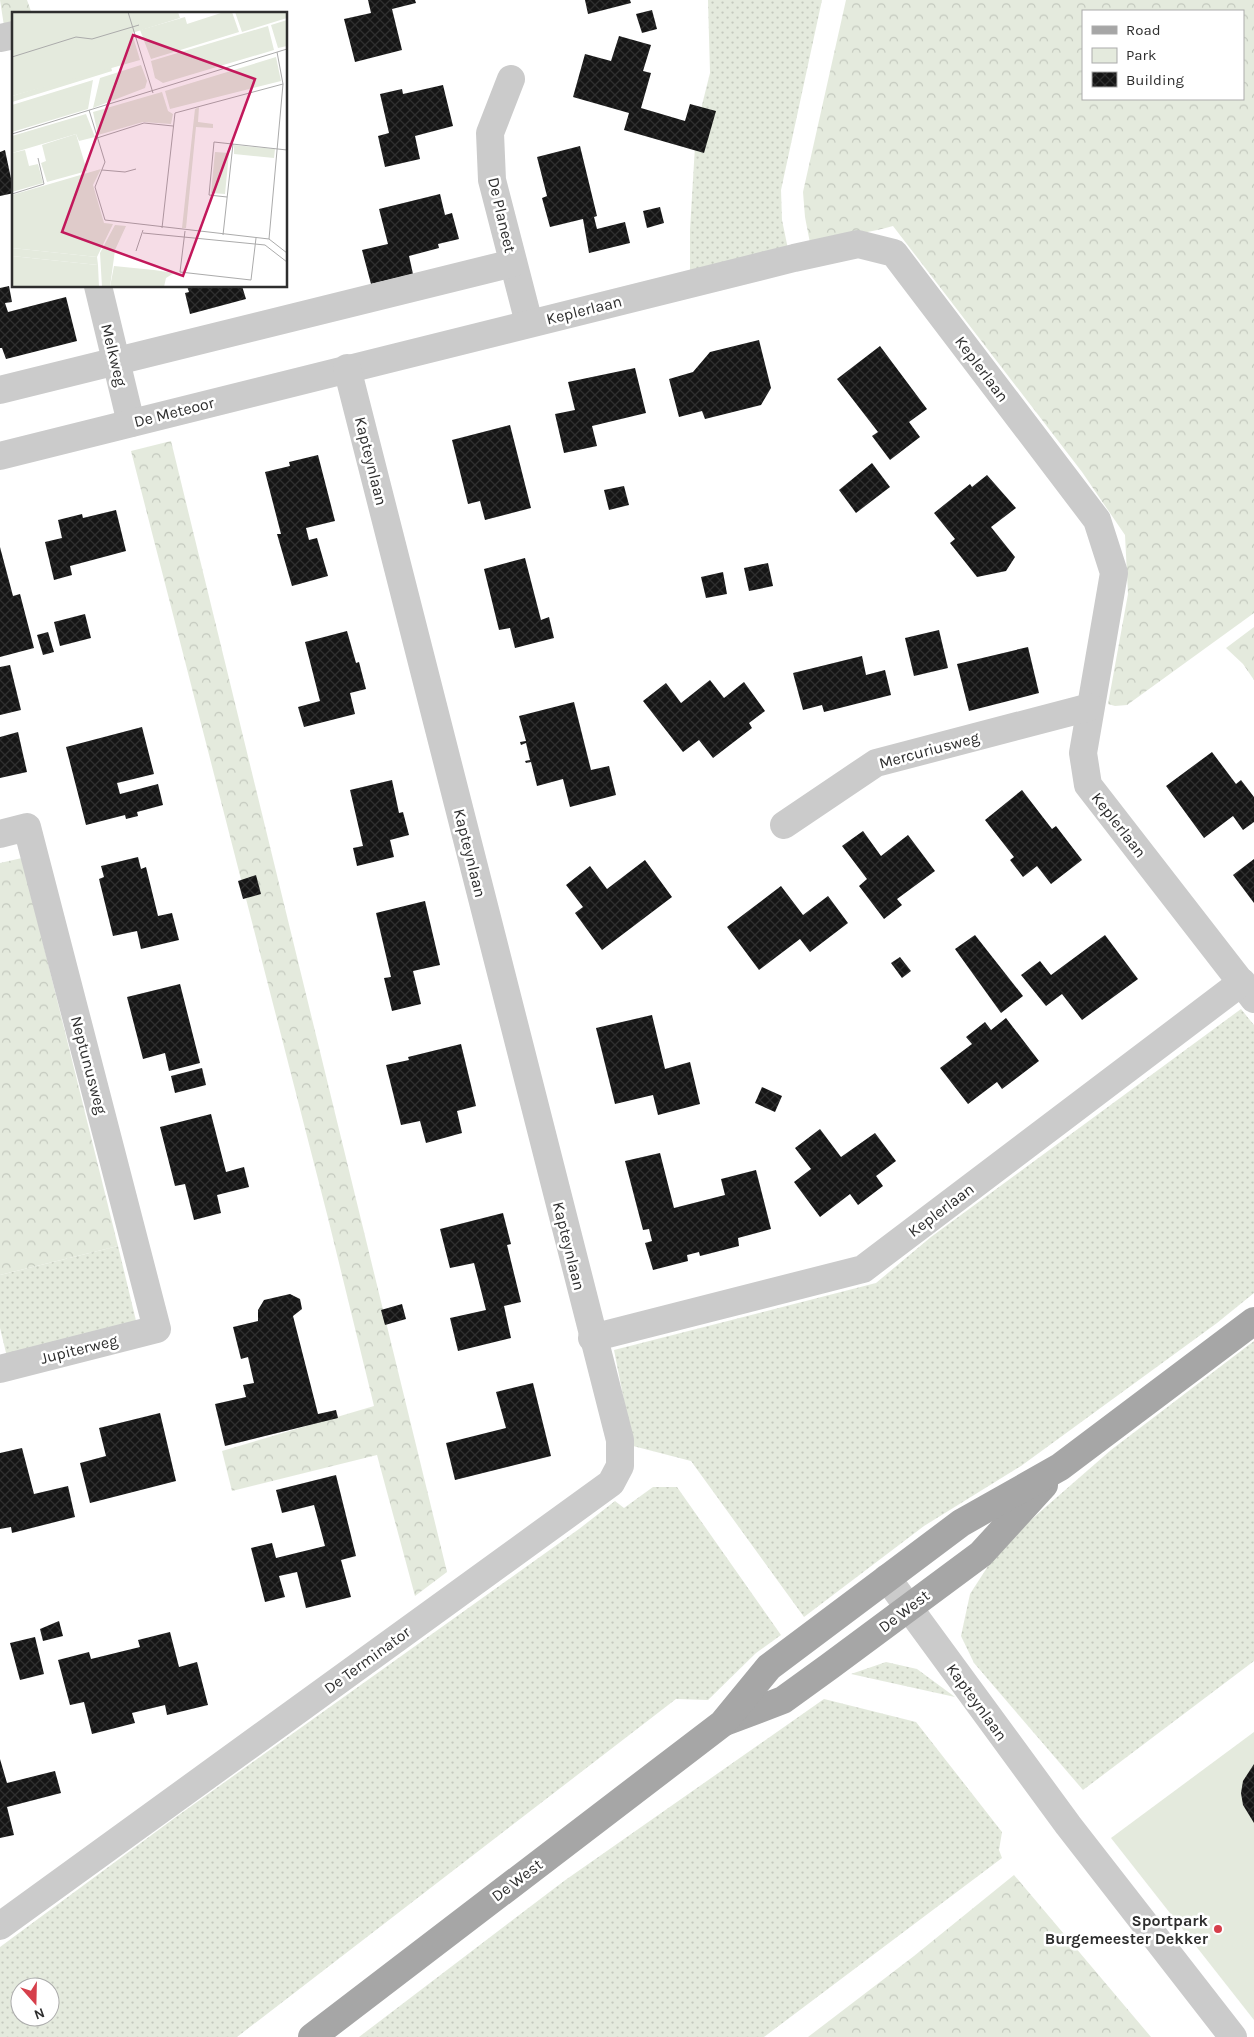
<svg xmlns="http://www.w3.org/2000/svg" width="1254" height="2037" font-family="Karla,sans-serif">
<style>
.green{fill:url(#green-dots);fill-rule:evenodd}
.forest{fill:url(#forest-crowns);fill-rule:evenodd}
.pitch{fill:#e4eadd}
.building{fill:url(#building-cross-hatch)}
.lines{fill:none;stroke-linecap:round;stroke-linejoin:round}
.minor{stroke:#cbcbcb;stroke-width:28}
.major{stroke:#a6a6a6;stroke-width:28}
.poi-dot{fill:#d63f4b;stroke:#fff;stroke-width:2}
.labels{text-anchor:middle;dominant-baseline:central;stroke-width:5;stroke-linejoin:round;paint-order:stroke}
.street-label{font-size:16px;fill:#2e2e2e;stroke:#fff}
.poi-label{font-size:16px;font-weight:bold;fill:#2e2e2e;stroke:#fff;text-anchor:end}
.inset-road{fill:none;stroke:#ababab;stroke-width:1}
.view{fill:#c2185b;fill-opacity:0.15;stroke:#c2185b;stroke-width:2.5}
.inset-edge{fill:none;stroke:#2e2e2e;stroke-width:2.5}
</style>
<defs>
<pattern id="green-dots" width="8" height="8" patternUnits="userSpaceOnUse" patternTransform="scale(1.25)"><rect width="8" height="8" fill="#e4eadd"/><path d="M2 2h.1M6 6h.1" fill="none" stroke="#c4c9be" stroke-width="1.8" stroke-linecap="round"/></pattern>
<pattern id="forest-crowns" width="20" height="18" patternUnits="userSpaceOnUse" patternTransform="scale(1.25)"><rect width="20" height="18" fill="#e4eadd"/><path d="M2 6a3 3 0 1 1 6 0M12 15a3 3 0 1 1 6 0" fill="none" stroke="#c4c9be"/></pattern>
<pattern id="building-cross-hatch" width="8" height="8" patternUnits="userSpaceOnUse" patternTransform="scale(1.25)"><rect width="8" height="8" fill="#151515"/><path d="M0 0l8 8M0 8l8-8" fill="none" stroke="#2f2f2f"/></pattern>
</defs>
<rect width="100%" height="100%" fill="#fff"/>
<g class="green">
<polygon points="708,0 822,0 781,190 782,220 788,249 690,273 690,230 696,129 710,73"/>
<polygon points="1241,1009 1254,1025 1254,1293 1217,1323 1021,1466 924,1526 804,1617 691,1461 633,1446 614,1350 876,1283 931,1237"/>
<polygon points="118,1246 138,1329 8,1361 0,1328 0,1275"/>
<polygon points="1254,1341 1254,1661 1083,1790 974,1663 961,1636 970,1594 1001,1546 1111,1450"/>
<path d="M653 1487H677L781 1635 756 1653 708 1700 676 1699 237 2037H0V1947L176 1817 579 1529 615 1501 624 1508ZM20 1987H50V2017H20Z"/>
<polygon points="886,1662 917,1669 955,1697 851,1674"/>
<polygon points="824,1699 916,1722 1002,1832 999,1850 1002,1858 764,2037 359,2037 564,1881"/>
</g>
<g class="forest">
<polygon points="0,0 27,0 32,14 14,14 14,23 4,26"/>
<path d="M846 0H1254V613L1127 705 1115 706 1108 704 1128 594 1125 535 1082 472 893 226C866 234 838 236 810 243L805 217 803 192ZM1083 11H1243V99H1083Z"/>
<polygon points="171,441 447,1572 415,1596 377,1455 232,1491 222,1451 374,1406 328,1218 131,451"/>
<polygon points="1254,627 1254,680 1243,664 1226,648"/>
<polygon points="22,858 118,1246 0,1275 0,863"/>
<polygon points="1014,1875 1151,2037 808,2037 914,1956"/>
</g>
<polygon class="pitch" points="1254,1732 1254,2020 1111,1838"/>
<g class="building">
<polygon points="368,0 415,0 416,3 392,9 402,50 355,62 344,19 371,13"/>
<polygon points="585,0 630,0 631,3 588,14"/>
<polygon points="652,10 657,29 642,33 636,14"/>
<polygon points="619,36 651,45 643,71 651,73 641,108 685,121 690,104 716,111 704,153 624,130 629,113 573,97 585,54 611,61"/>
<polygon points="443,85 453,126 415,136 420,159 385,167 378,136 389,133 380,94 402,89 403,94"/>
<polygon points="580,146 597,216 594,217 597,229 625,222 630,243 589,253 583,219 550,227 542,198 547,196 537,157"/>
<polygon points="5,150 14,193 0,196 0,152"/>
<polygon points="440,194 445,215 452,213 459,239 438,244 439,248 409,256 413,274 371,284 362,250 388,244 379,209"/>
<polygon points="660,207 664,223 647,228 643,211"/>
<polygon points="9,286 12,302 5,303 8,312 66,297 77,341 6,359 2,348 0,348 0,288"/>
<polygon points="187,286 242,286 246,299 190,314 185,293 189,292"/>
<polygon points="759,340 771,388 761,405 705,419 702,411 679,417 669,379 693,372 710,352"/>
<polygon points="880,346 927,409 909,422 920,437 890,460 872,436 878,432 837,379"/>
<polygon points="635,368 646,413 592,426 597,446 564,453 555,414 575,410 568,382"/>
<polygon points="510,425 531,508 485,520 480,501 468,504 452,440"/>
<polygon points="318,455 335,521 306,528 309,540 317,538 328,576 292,586 277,534 281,534 265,472 290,466 289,462"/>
<polygon points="872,463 890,487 856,513 839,490"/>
<polygon points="987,475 1016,508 991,527 1015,557 1006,571 977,577 950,543 955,539 934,513 970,484 972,487"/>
<polygon points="624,486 629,505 609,510 604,490"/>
<polygon points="116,510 126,551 70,566 72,575 54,580 45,542 62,538 58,520 82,514 83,518"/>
<polygon points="0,547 13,596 20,594 34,648 0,657"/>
<polygon points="525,558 541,620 549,617 554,638 515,648 510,628 499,630 484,569"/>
<polygon points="768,563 773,586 749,591 744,568"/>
<polygon points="723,572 727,594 706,598 701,577"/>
<polygon points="85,614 91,638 60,646 54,622"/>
<polygon points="939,630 948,668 914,676 905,638"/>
<polygon points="347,631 356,663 359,662 366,689 350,693 355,714 304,727 298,707 320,701 305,642"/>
<polygon points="48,632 54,652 43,655 37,635"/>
<polygon points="1028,647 1039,693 969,711 957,664"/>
<polygon points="862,656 866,675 885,670 891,695 824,712 822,705 803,710 793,673"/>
<polygon points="10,665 21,710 0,715 0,667"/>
<polygon points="710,680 724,698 744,682 765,711 749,723 752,728 713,758 699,740 683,752 643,701 666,683 681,703"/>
<polygon points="574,702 591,770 609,766 616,795 570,807 563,779 537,786 531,762 526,763 525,761 530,760 526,743 521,745 520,742 526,741 519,716"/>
<polygon points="142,727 154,774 117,783 120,794 158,784 163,805 137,812 138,816 126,819 125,815 86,825 66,747"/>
<polygon points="18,732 27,772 0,778 0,737"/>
<polygon points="1212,752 1236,784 1241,780 1254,797 1254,822 1243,830 1233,816 1204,838 1166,786"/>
<polygon points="392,780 399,813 403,812 409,835 390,840 394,857 357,866 353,848 363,846 350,790"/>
<polygon points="1022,790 1052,829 1056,826 1082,860 1051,884 1037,866 1023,877 1010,860 1014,857 985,820"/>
<polygon points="863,831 881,856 908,835 935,871 897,899 902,905 884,919 859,886 867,879 842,846"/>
<polygon points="138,857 141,869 146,867 158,916 172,913 179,940 141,949 137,931 113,936 99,879 104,877 101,866"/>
<polygon points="1254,859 1254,903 1233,875"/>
<polygon points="645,860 672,897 602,950 575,913 583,907 566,885 590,866 607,889"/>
<polygon points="256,875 261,894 243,899 238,881"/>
<polygon points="781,886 803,915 828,896 848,923 810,952 800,939 759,970 727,927"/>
<polygon points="425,901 440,965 413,971 421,1004 392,1011 384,978 391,977 376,913"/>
<polygon points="975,935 1023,996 1001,1013 955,949"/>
<polygon points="1105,935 1138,979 1082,1020 1062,994 1046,1006 1021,975 1040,961 1051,975"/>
<polygon points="900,957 911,971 902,978 891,963"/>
<polygon points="180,984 200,1063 169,1071 165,1053 143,1059 127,997"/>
<polygon points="652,1015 665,1069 690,1062 700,1104 658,1115 653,1095 615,1104 596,1028"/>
<polygon points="1006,1018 1039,1061 1002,1089 997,1082 968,1104 940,1068 972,1044 966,1037 985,1022 991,1030"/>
<polygon points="461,1044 476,1106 457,1111 462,1133 426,1143 420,1121 401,1125 386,1065 409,1060 408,1057"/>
<polygon points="202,1068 206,1085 175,1093 171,1076"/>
<polygon points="762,1087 782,1096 775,1112 755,1103"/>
<polygon points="211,1114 226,1172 244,1167 249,1187 217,1195 221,1213 194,1220 185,1184 175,1186 160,1127"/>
<polygon points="820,1129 841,1157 875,1133 896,1161 876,1176 883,1186 858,1205 850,1194 820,1217 794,1182 811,1169 795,1148"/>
<polygon points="660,1153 674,1208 725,1195 721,1179 756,1170 771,1229 738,1238 739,1246 700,1256 699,1252 687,1255 688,1261 653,1270 645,1243 652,1241 649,1229 643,1230 625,1161"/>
<polygon points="503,1213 511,1244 507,1245 521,1302 504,1306 511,1338 458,1351 450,1318 486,1310 474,1263 450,1268 440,1229"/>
<polygon points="290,1294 300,1299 302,1309 293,1316 318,1414 336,1410 338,1418 225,1446 215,1404 246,1397 243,1385 254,1383 248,1357 241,1359 233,1327 258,1321 258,1310 264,1300"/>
<polygon points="402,1304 406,1319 385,1325 381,1310"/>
<polygon points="533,1383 551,1456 455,1480 446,1443 506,1428 496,1392"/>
<polygon points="160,1413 176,1481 90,1503 80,1463 106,1456 99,1428"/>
<polygon points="22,1448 34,1494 68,1486 75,1517 12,1533 11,1527 0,1529 0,1453"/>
<polygon points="336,1475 356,1556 341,1560 351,1597 306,1608 297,1572 279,1576 285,1597 265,1602 251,1548 272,1543 276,1558 325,1546 314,1505 282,1513 276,1490"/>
<polygon points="59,1621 63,1636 43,1641 40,1629"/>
<polygon points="170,1632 179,1667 197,1662 208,1705 167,1715 165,1705 132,1713 135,1723 92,1734 84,1702 70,1705 58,1660 89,1652 91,1659 140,1647 138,1640"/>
<polygon points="35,1637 44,1674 20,1680 10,1643"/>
<polygon points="0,1759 7,1783 55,1771 61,1793 7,1807 14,1835 0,1838"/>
<polygon points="1254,1764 1254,1823 1243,1805 1241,1793 1243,1781"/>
</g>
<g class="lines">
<g class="minor">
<polyline points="0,38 14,35"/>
<polyline points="511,79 490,133 492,180 529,323"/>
<polyline points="98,286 131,423"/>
<polyline points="0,390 513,263"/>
<polyline points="0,456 794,258 858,244 894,253 1097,520 1114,573 1083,753 1088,785 1254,999"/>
<polyline points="784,825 876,763 1090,707"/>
<polyline points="0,834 27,827 157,1329 0,1369"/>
<polyline points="592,1338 863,1269 1242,982"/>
<polyline points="887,1578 1068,1825 1233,2037"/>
<polyline points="0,1926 611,1483 620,1466 620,1440 347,368"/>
</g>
<g class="major">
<polyline points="725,1722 783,1700 830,1666 981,1554 1044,1485"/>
<polyline points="312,2037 723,1723 769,1667 961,1523 1060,1467 1254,1321"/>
</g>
</g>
<circle class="poi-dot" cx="1218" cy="1929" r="5"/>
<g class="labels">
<g class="street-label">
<text transform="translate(502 215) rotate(77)">De Planeet</text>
<text transform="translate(584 310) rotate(-14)">Keplerlaan</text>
<text transform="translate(114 355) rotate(76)">Melkweg</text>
<text transform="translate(982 369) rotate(53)">Keplerlaan</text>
<text transform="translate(174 412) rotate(-14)">De Meteoor</text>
<text transform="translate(371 461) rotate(76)">Kapteynlaan</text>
<text transform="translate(929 750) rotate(-15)">Mercuriusweg</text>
<text transform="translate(1119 825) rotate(52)">Keplerlaan</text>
<text transform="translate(470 853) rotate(76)">Kapteynlaan</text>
<text transform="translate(89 1065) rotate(75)">Neptunusweg</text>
<text transform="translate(941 1210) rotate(-37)">Keplerlaan</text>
<text transform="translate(569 1246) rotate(76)">Kapteynlaan</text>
<text transform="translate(79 1349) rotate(-14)">Jupiterweg</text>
<text transform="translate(904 1611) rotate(-37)">De West</text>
<text transform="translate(367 1660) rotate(-36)">De Terminator</text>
<text transform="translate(977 1702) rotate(54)">Kapteynlaan</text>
<text transform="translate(517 1880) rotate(-37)">De West</text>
</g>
<g class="poi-label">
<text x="1208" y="1920">Sportpark<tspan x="1208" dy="18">Burgemeester Dekker</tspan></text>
</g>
</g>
<g transform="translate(12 12)">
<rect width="275" height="275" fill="#fff"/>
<path d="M275 8V34L266 36 259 13ZM256 14 262 38 151 71 143 66 139 49ZM264 45 269 69 158 97 153 79ZM129 53 135 69 133 76 81 96 88 66ZM81 68 76 97 0 120V93ZM150 80 156 99 161 102 159 112 131 110 86 123 81 100ZM74 102 83 125 67 129 64 122 0 141V124ZM222 133 263 137 262 146 222 142ZM103 213 114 214 103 238 98 275H90L88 241ZM0 236 85 245 86 253 0 244Z" fill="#e4eadd"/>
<path d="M212 0H220L227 20 139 47 128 18 173 5 175 12ZM223 0H275V6L230 20ZM97 46 100 59 0 90V84L92 56ZM187 95 186 110 201 112V116L184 115 174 216H170L183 97ZM64 122 75 159 35 170 29 151 34 149 30 133ZM13 138 17 154 26 152 31 171 0 180V141ZM203 140 217 141 213 182 199 181ZM89 157 81 173 92 211 101 212 85 245 0 236V183ZM0 244 86 253 87 275H0ZM102 254 142 258 162 261 154 266 152 275H98Z" fill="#e4eadd"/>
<path d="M0 0H166L168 6 120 21 128 48 0 84Z" fill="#e4eadd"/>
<path class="inset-road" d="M116 0 141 81M0 45 64 25 80 27 127 13M77 98 93 150 83 175 93 208 257 227 275 241M0 122 275 37M85 126 132 111 161 114M90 158 113 160 124 157M0 182 32 172 26 146M215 185 197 183 202 130 275 138M150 216 163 101 271 72M173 219 168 260 239 268 244 226M131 221 253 233 275 250M211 223 221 132M257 227 271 72 265 40M124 239 131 218"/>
<path class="view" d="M121 23 243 67 171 264 50 220Z"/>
<rect width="275" height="275" class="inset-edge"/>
</g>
<rect x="1082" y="10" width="162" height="90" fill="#ffffff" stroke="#ababab"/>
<rect x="1092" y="26" width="25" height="8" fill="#a6a6a6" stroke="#ababab"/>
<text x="1126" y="35" font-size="15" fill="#2e2e2e">Road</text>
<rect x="1092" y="48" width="25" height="15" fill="#e4eadd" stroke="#ababab"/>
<text x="1126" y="60" font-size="15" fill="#2e2e2e">Park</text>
<rect x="1092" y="72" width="25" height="15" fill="url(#building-cross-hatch)" stroke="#ababab"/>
<text x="1126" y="85" font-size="15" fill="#2e2e2e">Building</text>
<g transform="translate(35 2002) rotate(160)"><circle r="24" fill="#ffffff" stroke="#ababab"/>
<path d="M0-4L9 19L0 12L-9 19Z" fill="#d63f4b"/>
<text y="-8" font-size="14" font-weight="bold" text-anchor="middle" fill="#2e2e2e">N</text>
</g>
</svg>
